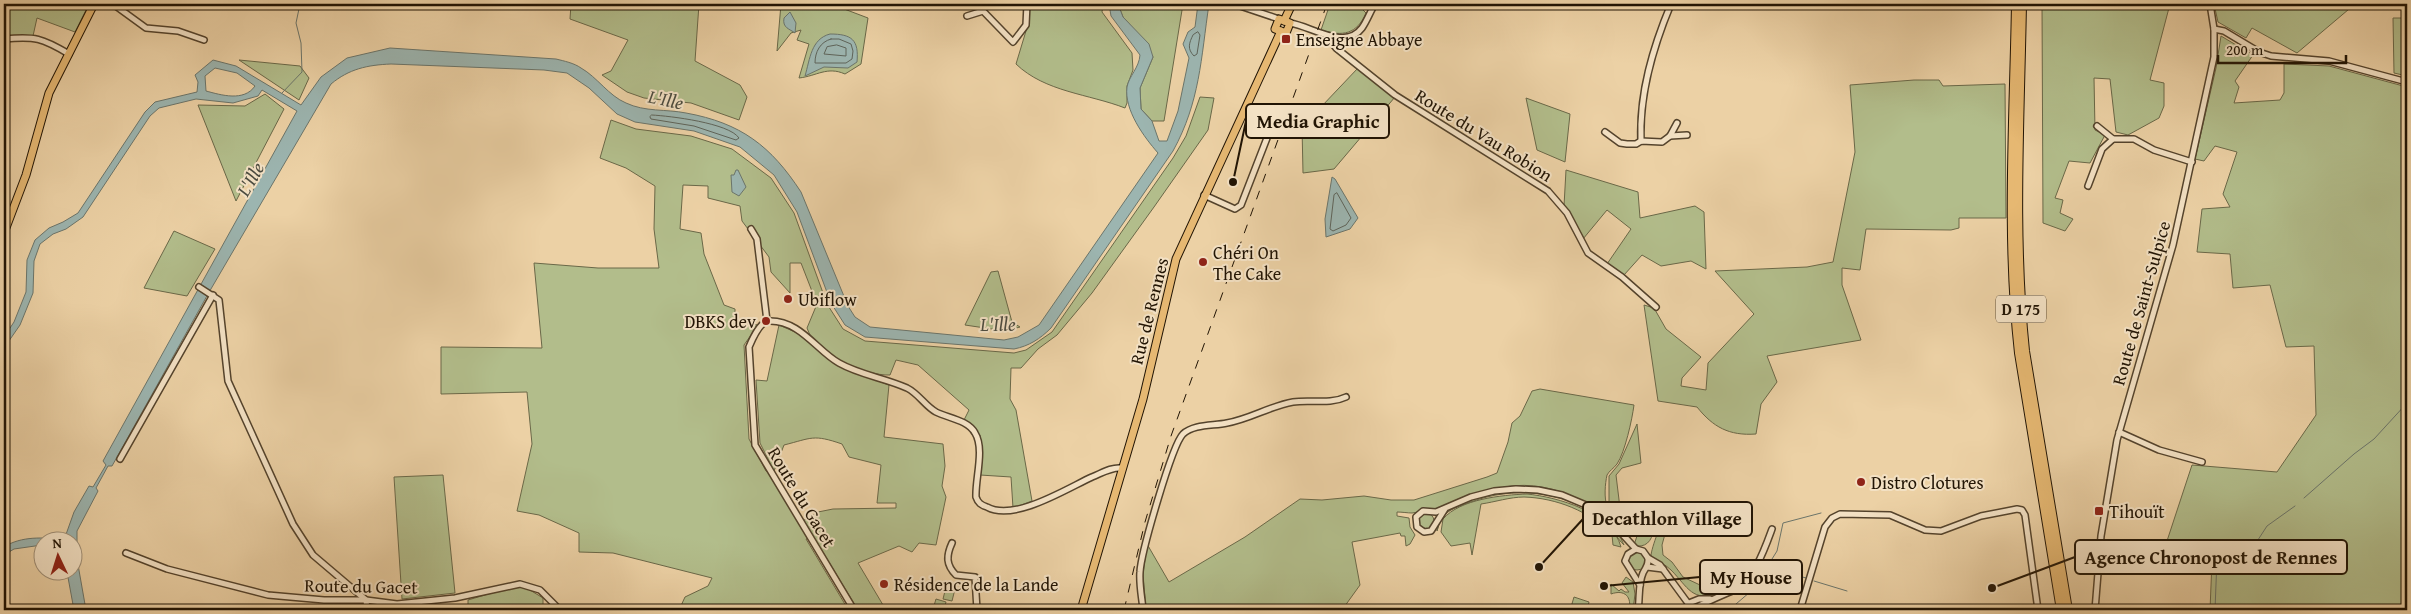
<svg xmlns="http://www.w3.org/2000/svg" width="2411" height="614" font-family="'Gentium Book Plus',serif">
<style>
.green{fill:#b2bd8b;stroke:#6a6848}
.water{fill:#9cb5b0;stroke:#6b756b;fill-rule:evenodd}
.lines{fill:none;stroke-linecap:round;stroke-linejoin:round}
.shore{stroke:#5e645a;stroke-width:1}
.stream{stroke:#6b756b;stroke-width:1}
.minor-casing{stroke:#54432c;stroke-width:8}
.major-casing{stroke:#211404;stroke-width:9}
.highway-casing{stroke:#211404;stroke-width:10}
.minor{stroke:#f3e1c4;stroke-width:5}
.major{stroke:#e6b872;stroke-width:7}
.highway{stroke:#e6b872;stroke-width:8}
.rail{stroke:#211404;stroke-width:1;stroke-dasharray:9 9;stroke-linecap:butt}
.poi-dot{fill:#8f2418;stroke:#f3e1c4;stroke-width:2}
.labels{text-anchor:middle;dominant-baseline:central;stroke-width:4;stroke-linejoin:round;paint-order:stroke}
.shield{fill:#f3e1c4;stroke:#60523e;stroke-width:1}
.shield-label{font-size:16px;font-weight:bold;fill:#211404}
.poi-label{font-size:18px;fill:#211404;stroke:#f3e1c4;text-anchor:start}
.street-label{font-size:18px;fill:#211404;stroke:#f3e1c4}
.water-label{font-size:19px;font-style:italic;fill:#4c4c40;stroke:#f3e1c4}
.leader{fill:none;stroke:#211404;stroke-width:2}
.callout-dot{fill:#211404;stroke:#f3e1c4;stroke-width:2}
.callout{fill:#f3e1c4;stroke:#211404;stroke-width:2}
.callout-label{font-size:19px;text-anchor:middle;font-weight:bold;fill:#211404}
</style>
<rect width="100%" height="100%" fill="#ecd1a5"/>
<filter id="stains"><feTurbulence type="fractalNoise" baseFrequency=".004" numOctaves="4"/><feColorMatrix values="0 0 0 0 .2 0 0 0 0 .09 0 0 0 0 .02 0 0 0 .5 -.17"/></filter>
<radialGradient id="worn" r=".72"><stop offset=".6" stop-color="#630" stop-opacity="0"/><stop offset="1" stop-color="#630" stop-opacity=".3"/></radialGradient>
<g class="green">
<polygon points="4,4 89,4 75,32 37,18 33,36 4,38"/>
<polygon points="571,4 650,4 653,6 664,4 699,4 695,61 740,85 747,97 739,120 691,103 644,98 627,92 602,75 611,71 628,40 570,19"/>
<path d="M781 4H831L868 18 861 64 845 74C827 66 817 76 799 78L809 44 797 40 801 30 791 33 777 51Z"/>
<path d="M1029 4H1103L1102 12 1132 53 1133 70 1127 86V103L1125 108C1089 94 1045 92 1016 64L1029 21Z"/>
<polygon points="1118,4 1183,4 1164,121 1152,121 1141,109 1140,88 1153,57 1143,40 1123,17"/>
<path d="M1330 4H1347V7L1361 4 1363 10 1366 13C1357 34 1343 37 1321 30Z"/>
<polygon points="2042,4 2170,4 2150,80 2164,83 2164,106 2159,118 2128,135 2116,132 2110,79 2094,78 2095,130 2105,135 2090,163 2069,161 2055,198 2063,200 2060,213 2073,219 2065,231 2043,223"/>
<polygon points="2214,4 2355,4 2297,53 2252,28 2246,38 2218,22"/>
<polygon points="2393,18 2407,18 2407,76 2394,73"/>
<polygon points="2221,36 2253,55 2235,81 2239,87 2234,103 2280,100 2284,93 2284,64 2329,66 2407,87 2407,610 2210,610 2212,561 2165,547 2192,465 2277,472 2316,415 2314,346 2286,347 2270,285 2233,288 2230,254 2197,252 2202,209 2230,207 2223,194 2237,152 2215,146 2204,161 2195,159 2216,68"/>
<polygon points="239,60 300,66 309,78 299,100"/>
<polygon points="1358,68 1395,97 1334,169 1303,173 1302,127"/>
<path d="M1914 80H1939L1943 86 2005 84 2006 218H1959V228L1951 230 1866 229 1860 270 1842 268V285L1861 340 1767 356 1777 382 1761 404 1756 434C1729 436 1713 427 1697 407L1658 401 1644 305 1654 308 1666 329 1701 357 1682 378 1681 386 1706 390 1708 363 1754 314 1715 271 1807 267 1833 262 1855 152 1850 85Z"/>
<polygon points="265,94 284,109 236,201 198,105 245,106"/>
<path d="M1200 97 1214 98 1208 130 1154 207 1092 293 1057 335 1038 349 1021 368H1011L1010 399 1016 410 1032 501 1013 508 1011 477 980 475V435L963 422 969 410 918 365 896 360 890 375C865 376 815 354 807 328L817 304 801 263H790V293L771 272 769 257 742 221 740 206 708 198V186L683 185 680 229 701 233 704 254 724 305 735 309V322L758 325 744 345 749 439 766 471 771 474 801 522 818 512 833 509 896 508V503H877L881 465 849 457 842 444C813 434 812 438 784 445L774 471 760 443 756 380 767 381 779 325 802 335 838 366 889 385 884 437 943 444 945 466 942 486 946 497 936 545 919 543 912 552 899 546 858 563 886 610H858L813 536 806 539 846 606 838 610H679L685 597 708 586 712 578 613 553 579 552V533L539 515 517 511 532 444 527 392 441 394V347L542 348 534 263 598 268H659L654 229 655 186 626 168 600 158 611 120 636 129 691 136 732 149 771 178 794 213 827 304 843 329 865 341 1014 353 1026 350 1052 332 1173 158 1186 136Z"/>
<polygon points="1526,98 1570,114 1565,162 1537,150"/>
<polygon points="1566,170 1638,192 1640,218 1695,206 1704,212 1706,269 1691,261 1661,266 1642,255 1624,275 1607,264 1631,229 1607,210 1583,239 1564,206"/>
<polygon points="174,231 215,249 187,296 144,288"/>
<polygon points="998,271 1012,322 1020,327 1005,331 965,325 991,272"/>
<path d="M1540 389 1634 405C1632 420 1625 452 1617 464 1614 468 1609 471 1607 475 1605 484 1604 498 1607 506 1613 518 1627 521 1633 534L1630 537 1631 542C1602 503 1545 475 1496 489 1477 495 1458 507 1438 510 1434 511 1431 509 1427 509 1422 509 1418 513 1412 513 1408 513 1402 512 1397 512V516L1409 518 1410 527 1415 535 1410 544 1406 546 1405 536H1401L1400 533 1352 542 1360 585 1342 610H1146L1143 574 1147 544 1169 582 1245 537 1300 499 1322 500 1364 496 1391 500H1414L1487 477 1497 473 1508 442 1512 423 1520 416 1532 391Z"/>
<polygon points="1637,424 1641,463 1622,468 1616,475 1620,508 1624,508 1628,514 1636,513 1645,519 1643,520 1612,509 1609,502 1609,476 1619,464"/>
<polygon points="443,475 455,593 402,599 394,477"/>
<path d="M1526 491C1562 495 1609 508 1624 545 1617 539 1610 524 1597 515 1560 491 1513 486 1471 502 1460 506 1449 509 1441 518L1437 531C1442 497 1498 492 1526 491Z"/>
<path d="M1527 494C1557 497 1612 512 1621 547L1613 545 1612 535C1590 511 1556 498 1524 497 1510 497 1495 502 1481 504L1472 555 1470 543 1451 546 1441 532 1443 519C1460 499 1502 495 1527 494Z"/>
<circle cx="1426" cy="521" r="8"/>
<path d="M1647 519 1654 527C1653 537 1649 547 1637 546L1634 545 1637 536 1635 525Z"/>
<path d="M1664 520 1668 523 1662 545 1663 555 1672 562 1683 577 1700 585 1710 586 1720 593C1692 603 1688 587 1671 570 1665 564 1657 561 1651 557 1650 552 1661 522 1664 520Z"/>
<circle cx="1637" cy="561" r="9"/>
<path d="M1626 577 1633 582 1635 594 1633 610H1629C1632 597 1625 589 1611 594V584L1619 591 1621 589 1625 592H1629L1622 583Z"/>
<polygon points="947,583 956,585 952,601 943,599"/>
<polygon points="512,587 525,587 543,598 543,610 468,610 468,600"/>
<polygon points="1574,597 1589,602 1587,610 1571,607"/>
<polygon points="936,599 946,602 944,610 933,609"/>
</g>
<g class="water">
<path d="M1109 4H1118L1123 17 1149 44 1153 57 1140 88 1141 109 1152 121 1159 141H1167L1178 111 1189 58 1183 44 1188 32 1195 27 1198 4H1209C1201 58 1200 102 1173 151L1051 328C1040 339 1029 346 1014 349L865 337 845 325 831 303 797 212 774 175 740 147 694 131 635 122 617 114 589 88 567 73 544 70 391 64C367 65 349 69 331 84L208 294 112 466H108L96 488 98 491 77 531V559L86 610H74L67 572H72V542H42V545L14 549 4 555V547C21 536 44 537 64 540L74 512 89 486 93 487 106 465 103 461 297 111 262 90 258 96 233 103 196 99 159 108 150 116 83 217 66 229 53 234 40 244 34 261 33 293 20 325 4 348V337L14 322 26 292 27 260 35 240 49 228 63 222 78 213 145 112 155 102 197 92 198 82 195 75 213 60 236 66 301 105 321 77 347 58 390 48 556 59C564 61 574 63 581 68 597 77 609 96 626 103 645 112 666 109 686 113 741 123 771 146 801 192L848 306 855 317 870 327 1004 340 1018 337 1039 325 1158 153C1144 137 1124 110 1127 87 1129 76 1139 68 1140 55L1111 16ZM215 68 237 73 255 86C244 102 221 95 206 91L205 76Z"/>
<path d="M790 12 796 23 795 33C790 29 782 28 784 18Z"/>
<path d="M830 34C852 34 859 40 857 62L848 68 824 67 805 76C810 59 811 39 830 34Z"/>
<polygon points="736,170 738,170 746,187 739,196 732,192 731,175 734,175"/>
<polygon points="1332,177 1335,179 1358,218 1350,229 1326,237 1325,219"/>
</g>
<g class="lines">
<g class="shore">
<path d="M1198 32 1200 35 1197 54 1194 56C1187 49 1189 43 1193 35Z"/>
<path d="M831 39H839L851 44 853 51 852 59 846 63H815C815 52 820 42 831 39Z"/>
<polygon points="837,45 846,48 846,56 824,54 827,47"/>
<path d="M652 115C670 116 729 123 739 138L736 140 694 126 651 119 650 117Z"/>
<polygon points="1337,193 1351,218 1346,225 1333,231 1330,229 1334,195"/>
</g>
<g class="stream">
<polyline points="282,93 302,72 301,43 296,23 300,4"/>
<polyline points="2304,498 2354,454 2374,439 2407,403"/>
<polyline points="1841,511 1854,512"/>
<polyline points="1892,513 1912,522"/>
<polyline points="1806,578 1767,567 1777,551 1783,523 1821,513"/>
<polyline points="1814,581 1847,591"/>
<polyline points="1729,610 1750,592 1762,575"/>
<polyline points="2215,610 2217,558 2241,566 2267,526 2295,506"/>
</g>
<defs>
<g id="minor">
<polyline points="113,4 146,28 178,31 204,40"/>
<polyline points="910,4 926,6 936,4"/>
<polyline points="1234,4 1279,19"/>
<polyline points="967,16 983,11 1013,42 1026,25 1027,4"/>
<path d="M1290 23C1311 26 1345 51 1362 28 1367 21 1370 12 1375 4"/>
<polyline points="2214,29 2224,31 2259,52 2271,56 2329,61 2407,82"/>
<polyline points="1331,36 1332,43 1336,48 1395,95 1548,191 1567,213 1588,253 1622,277 1656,307"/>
<path d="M4 39C35 36 42 38 69 54"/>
<polyline points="2097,126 2113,139"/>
<polyline points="1605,132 1620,143 1627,144 1636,144 1641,141 1662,142 1670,136 1677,123"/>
<polyline points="1670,136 1687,135"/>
<path d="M1641 141C1639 93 1653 47 1671 4"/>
<polyline points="2088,186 2102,149 2113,139 2134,139 2154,150 2192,162"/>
<polyline points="1204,195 1235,209 1241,205 1267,138 1265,121"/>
<polyline points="751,229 757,239 767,321"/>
<polyline points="199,287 219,300 228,381 293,524 313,555 366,600 367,610"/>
<polyline points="2119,432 2159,450 2202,462"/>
<polyline points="120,459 213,295"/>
<polyline points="1445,509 1431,531 1424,532 1417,527 1416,517 1423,511 1436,512 1471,497 1494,491 1516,489 1538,490 1562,495 1593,508 1611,522 1636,549"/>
<path d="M952 543C946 556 946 565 956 575L975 577 977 610"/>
<polyline points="126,553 167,569 268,595 324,600 366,600 397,604 455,598 520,584 540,590 560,610"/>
<polyline points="1647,567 1663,569"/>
<polyline points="1640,585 1625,561 1628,554 1636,549 1643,551 1648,558 1660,565 1693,610"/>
<polyline points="1689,603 1699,599 1710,599"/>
<path d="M1693 609C1706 602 1718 597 1732 591 1754 580 1764 551 1772 529"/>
<path d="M854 610 755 445 749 347C752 340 760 321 769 321 800 320 817 351 839 363 860 375 885 378 907 388 919 394 925 406 936 412 948 418 968 420 975 433 985 449 975 479 976 497 978 503 981 505 987 507 1014 522 1066 489 1092 477 1102 473 1111 467 1121 468"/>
<path d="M1143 610C1142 598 1139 585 1140 572 1141 553 1172 445 1183 434 1194 424 1213 426 1227 423 1250 419 1270 406 1293 402 1311 399 1329 405 1346 397"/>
<path d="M1638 610C1640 598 1638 584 1643 573 1646 567 1649 565 1648 558"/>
<polyline points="1800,610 1825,527 1832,518 1840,514 1890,515 1925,530 1941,531 1981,516 2017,509 2022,510 2025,515 2038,610"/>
<polyline points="2095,610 2101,536 2117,440 2173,245 2214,57 2214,29 2210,4"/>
</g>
<g id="major">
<polygon points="1279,19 1290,23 1286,33 1275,29"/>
<polyline points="1284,21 1292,4"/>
<polyline points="4,233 26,175 49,93 94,4"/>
<polyline points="1081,610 1143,399 1176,259 1281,31"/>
</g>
<g id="highway">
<path d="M2016 4C2014 120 2006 237 2019 353L2061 610"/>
<path d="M2022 4C2020 119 2013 236 2025 351L2068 610"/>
</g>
</defs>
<use href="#minor" class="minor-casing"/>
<use href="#major" class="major-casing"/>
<use href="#highway" class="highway-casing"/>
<use href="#minor" class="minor"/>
<use href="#major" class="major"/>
<use href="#highway" class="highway"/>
<polyline class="rail" points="1124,610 1145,522 1171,436 1327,4"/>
</g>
<g class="poi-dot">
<rect x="1281" y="34" width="10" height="10" rx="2.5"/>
<circle cx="1203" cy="262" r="5"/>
<circle cx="788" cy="299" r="5"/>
<circle cx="766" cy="321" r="5"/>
<circle cx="1861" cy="482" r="5"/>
<rect x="2094" y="506" width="10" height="10" rx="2.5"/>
<circle cx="884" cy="584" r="5"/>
</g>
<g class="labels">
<rect class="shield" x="1996" y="295.5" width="50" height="27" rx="4"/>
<g class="shield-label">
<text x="2021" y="309">D 175</text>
</g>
<g class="poi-label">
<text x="1296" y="39">Enseigne Abbaye</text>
<text x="1213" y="252">Chéri On<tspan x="1213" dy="21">The Cake</tspan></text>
<text x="798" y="299">Ubiflow</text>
<text x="756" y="321" text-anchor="end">DBKS dev</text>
<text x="1871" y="482">Distro Clotures</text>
<text x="2109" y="511">Tihouït</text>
<text x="894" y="584">Résidence de la Lande</text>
</g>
<g class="street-label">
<text transform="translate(1484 135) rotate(32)">Route du Vau Robion</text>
<text transform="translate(2141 303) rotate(-74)">Route de Saint-Sulpice</text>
<text transform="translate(1149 311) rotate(-76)">Rue de Rennes</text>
<text transform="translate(802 497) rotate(59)">Route du Gacet</text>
<text transform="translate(361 586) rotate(1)">Route du Gacet</text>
</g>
<g class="water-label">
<text transform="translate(666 99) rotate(12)">L'Ille</text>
<text transform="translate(250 179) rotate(-60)">L'Ille</text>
<text x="998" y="324">L'Ille</text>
</g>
</g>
<path class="leader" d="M1233 182L1246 121M1539 567L1583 519M1992 588L2075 557M1604 586L1700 577"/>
<g class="callout-dot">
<circle cx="1233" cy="182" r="5"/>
<circle cx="1539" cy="567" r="5"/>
<circle cx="1992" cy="588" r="5"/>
<circle cx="1604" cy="586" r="5"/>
</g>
<g class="callout">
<rect x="1246" y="104" width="143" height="34" rx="5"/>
<rect x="1583" y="502" width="169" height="34" rx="5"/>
<rect x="2075" y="540" width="272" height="34" rx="5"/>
<rect x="1700" y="560" width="102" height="34" rx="5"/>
</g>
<g class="callout-label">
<text x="1318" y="128">Media Graphic</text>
<text x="1667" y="525">Decathlon Village</text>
<text x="2211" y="564">Agence Chronopost de Rennes</text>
<text x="1751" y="584">My House</text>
</g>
<rect width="2411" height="614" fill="none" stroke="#ecd1a5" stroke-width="20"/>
<rect x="5" y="5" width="2401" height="604" fill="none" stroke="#211404" stroke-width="2.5"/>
<rect x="10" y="10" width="2391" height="594" fill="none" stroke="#211404"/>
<g transform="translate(58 556) rotate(356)"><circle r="24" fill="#f3e1c4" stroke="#9f8f77"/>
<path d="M0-4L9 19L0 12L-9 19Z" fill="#8f2418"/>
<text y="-8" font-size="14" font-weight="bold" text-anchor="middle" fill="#211404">N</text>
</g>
<path d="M2218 55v8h128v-8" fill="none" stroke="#211404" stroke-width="2.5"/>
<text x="2226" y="55" font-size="15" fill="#211404" stroke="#f3e1c4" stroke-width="4" paint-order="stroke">200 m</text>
<rect width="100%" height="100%" filter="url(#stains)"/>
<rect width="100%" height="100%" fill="url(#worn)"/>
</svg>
